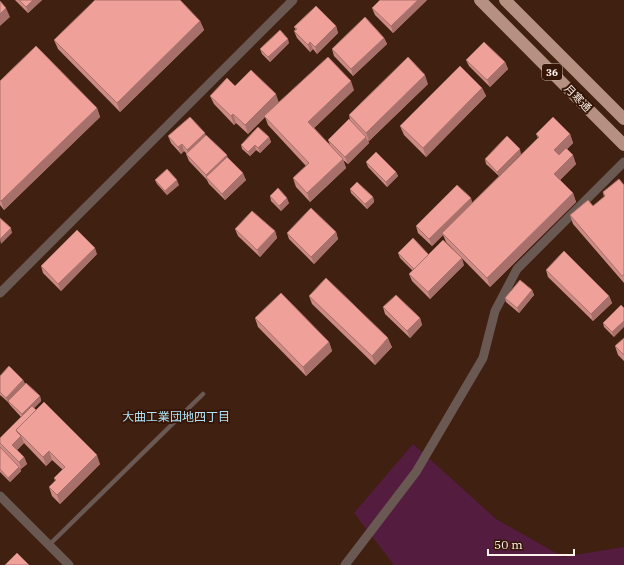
<svg xmlns="http://www.w3.org/2000/svg" width="624" height="565" font-family="'IBM Plex Serif','Noto Sans JP',serif">
<style>
.green{fill:#541d3f}
.lines{fill:none;stroke-linecap:round;stroke-linejoin:round}
.service{stroke:#6a5952;stroke-width:4.5}
.minor{stroke:#6a5952;stroke-width:9}
.trunk{stroke:#b69080;stroke-width:12}
.wall{fill:#ce8a84}
.shaded-wall{fill:#a7706b}
.building{fill:#efa099;stroke:#a7706b}
.labels{text-anchor:middle;dominant-baseline:central;stroke-width:4;stroke-linejoin:round;paint-order:stroke}
.shield{fill:#361707;stroke:#c3b0a7;stroke-width:1}
.shield-label{font-size:10px;font-weight:bold;fill:#fff1eb}
.street-label{font-size:11px;fill:#fff1eb;stroke:#361707}
.neighbourhood-label{font-size:12px;fill:#afe2f8;stroke:#361707}
</style>
<rect width="100%" height="100%" fill="#402011"/>
<polygon class="green" points="413,444 496,519 563,557 624,547 624,565 394,565 354,513"/>
<g class="lines">
<polyline class="service" points="49,545 203,394"/>
<g class="minor">
<polyline points="0,293 293,0"/>
<polyline points="0,496 69,565"/>
<polyline points="345,565 416,472 483,358 495,311 517,269 624,162"/>
</g>
<g class="trunk">
<polyline points="480,0 624,145"/>
<polyline points="505,0 624,119"/>
</g>
</g>
<g class="wall">
<polygon points="15,0 42,0 28,13"/>
<polygon points="427,0 393,33 375,15 372,8"/>
<polygon points="200,21 204,30 120,112 58,49 54,40"/>
<polygon points="336,26 338,33 317,54 313,49 310,52 297,38 294,31 296,30 294,27"/>
<polygon points="384,38 387,44 353,76 334,56 332,49"/>
<polygon points="289,43 270,62 262,54 260,49"/>
<polygon points="466,60 505,62 508,69 490,87 469,66"/>
<polygon points="0,81 97,108 100,117 4,210 0,205"/>
<polygon points="428,84 369,141 368,140 369,143 348,164 343,160 346,168 310,202 296,187 293,178 306,166 268,125 265,117 248,134 236,123 234,125 214,104 210,96 235,86 279,103 354,90 314,128 330,145 328,140 350,120 349,115"/>
<polygon points="482,88 486,96 426,157 404,135 400,126"/>
<polygon points="536,134 570,134 573,143 567,149 576,164 560,180 573,193 576,202 490,287 446,242 443,235 432,246 418,233 416,226 472,203 538,138"/>
<polygon points="168,136 206,136 227,155 227,157 246,180 225,200 209,184 207,180 189,161 186,154 187,154 184,151 181,154 171,143"/>
<polygon points="269,137 271,142 260,153 256,150 250,156 242,149 241,145"/>
<polygon points="521,154 499,176 486,164 485,159"/>
<polygon points="366,162 396,172 398,176 387,187 368,167"/>
<polygon points="155,180 179,185 167,195 157,184"/>
<polygon points="624,185 624,283 573,224 570,215 593,206 604,197 603,192"/>
<polygon points="350,189 373,197 374,202 367,209 351,193"/>
<polygon points="270,196 289,203 281,211 271,201"/>
<polygon points="235,229 275,231 277,238 260,257 238,236"/>
<polygon points="336,232 338,239 314,264 289,239 287,233"/>
<polygon points="398,253 429,255 464,265 430,299 412,281 409,274 413,271 400,258"/>
<polygon points="97,254 61,291 43,273 41,266"/>
<polygon points="546,270 609,296 612,303 593,321 548,277"/>
<polygon points="532,290 534,295 519,313 506,302 505,298"/>
<polygon points="309,296 392,347 375,365 312,304"/>
<polygon points="621,305 614,337 604,327 603,323"/>
<polygon points="383,307 420,318 422,325 410,338 385,314"/>
<polygon points="255,318 329,342 332,351 306,376 258,327"/>
<polygon points="624,338 624,361 618,355 615,346"/>
<polygon points="0,376 23,380 25,384 40,396 41,401 34,408 100,464 60,504 52,496 49,487 55,481 54,478 63,470 52,460 46,466 24,443 17,450 24,457 27,464 21,469 20,467 21,471 10,482 0,472 0,438 21,417 10,405 8,402 0,395"/>
</g>
<g class="shaded-wall">
<polygon points="33,0 42,0 28,13 26,7"/>
<polygon points="418,0 427,0 393,33 391,26"/>
<polygon points="6,8 10,17 0,26 0,14"/>
<polygon points="200,21 204,30 120,112 117,103"/>
<polygon points="336,26 338,33 317,54 315,47"/>
<polygon points="384,38 387,44 353,76 351,69"/>
<polygon points="288,39 289,43 270,62 268,57"/>
<polygon points="310,42 313,49 310,52 308,45"/>
<polygon points="505,62 508,69 490,87 487,80"/>
<polygon points="425,75 428,84 369,141 366,133"/>
<polygon points="351,81 354,90 311,131 308,122"/>
<polygon points="482,88 486,96 426,157 423,148"/>
<polygon points="276,94 279,103 248,134 245,125"/>
<polygon points="97,108 100,117 4,210 1,201"/>
<polygon points="233,114 236,123 234,125 231,116"/>
<polygon points="205,133 207,140 189,156 187,150"/>
<polygon points="570,134 573,143 557,159 554,150"/>
<polygon points="269,137 271,142 260,153 258,148"/>
<polygon points="366,137 369,143 348,164 345,157"/>
<polygon points="182,144 184,151 181,154 178,147"/>
<polygon points="255,145 256,150 250,156 248,152"/>
<polygon points="520,149 521,154 499,176 497,172"/>
<polygon points="227,155 229,162 208,179 206,175"/>
<polygon points="573,155 576,164 557,183 554,174"/>
<polygon points="343,159 346,168 310,202 307,193"/>
<polygon points="396,172 398,176 387,187 386,182"/>
<polygon points="243,173 246,180 225,200 222,194"/>
<polygon points="177,180 179,185 167,195 165,191"/>
<polygon points="573,193 576,202 490,287 487,278"/>
<polygon points="373,197 374,202 367,209 365,204"/>
<polygon points="287,198 289,203 281,211 279,206"/>
<polygon points="471,198 473,205 442,233 443,235 432,246 429,239"/>
<polygon points="11,228 12,233 1,244 0,239"/>
<polygon points="275,231 277,238 260,257 257,250"/>
<polygon points="336,232 338,239 314,264 311,257"/>
<polygon points="95,248 97,254 61,291 58,284"/>
<polygon points="462,258 464,265 430,299 428,292"/>
<polygon points="532,290 534,295 519,313 517,308"/>
<polygon points="609,296 612,303 593,321 591,314"/>
<polygon points="420,318 422,325 410,338 407,331"/>
<polygon points="624,321 624,327 614,337 612,332"/>
<polygon points="388,338 392,347 375,365 372,356"/>
<polygon points="329,342 332,351 306,376 303,367"/>
<polygon points="23,380 25,384 8,402 6,398"/>
<polygon points="40,396 41,401 23,419 22,414"/>
<polygon points="21,436 24,443 15,452 12,445"/>
<polygon points="49,451 52,460 46,466 43,457"/>
<polygon points="97,455 100,464 60,504 57,495"/>
<polygon points="24,457 27,464 21,469 19,462"/>
<polygon points="19,467 21,471 10,482 8,478"/>
</g>
<g class="building">
<polygon points="19,0 33,0 26,7"/>
<polygon points="95,0 180,0 200,21 117,103 54,40"/>
<polygon points="380,0 418,0 391,26 372,8"/>
<polygon points="0,1 6,8 0,14"/>
<polygon points="316,6 336,26 315,47 310,42 308,45 294,31 297,29 294,27"/>
<polygon points="365,17 384,38 351,69 332,49"/>
<polygon points="280,30 288,39 268,57 260,49"/>
<polygon points="484,42 505,62 487,80 466,60"/>
<polygon points="36,46 97,108 1,201 0,200 0,81"/>
<polygon points="328,57 351,81 308,122 343,159 307,193 293,178 309,163 264,116"/>
<polygon points="408,57 425,75 366,133 349,115"/>
<polygon points="460,66 482,88 423,148 400,126"/>
<polygon points="251,70 276,94 245,125 233,114 231,116 210,96 227,78 235,86"/>
<polygon points="190,117 205,133 187,150 182,144 178,147 168,136"/>
<polygon points="553,117 570,134 554,150 559,155 566,148 573,155 554,174 573,193 487,278 442,233 539,137 536,134"/>
<polygon points="349,119 366,137 345,157 328,140"/>
<polygon points="258,127 269,137 258,148 255,145 248,152 241,145"/>
<polygon points="206,135 227,155 206,175 186,154"/>
<polygon points="507,136 520,149 497,172 485,159"/>
<polygon points="376,152 396,172 386,182 366,162"/>
<polygon points="227,157 243,173 222,194 206,177"/>
<polygon points="167,169 177,180 165,191 155,180"/>
<polygon points="619,179 624,185 624,275 622,276 570,215 588,200 593,206 605,196 603,192"/>
<polygon points="357,182 373,197 365,204 350,189"/>
<polygon points="457,185 471,198 429,239 416,226"/>
<polygon points="278,188 287,198 279,206 270,196"/>
<polygon points="311,208 336,232 311,257 287,233"/>
<polygon points="252,211 275,231 257,250 235,229"/>
<polygon points="0,218 11,228 0,239"/>
<polygon points="77,230 95,248 58,284 41,266"/>
<polygon points="413,238 429,255 414,269 398,253"/>
<polygon points="443,240 462,258 428,292 409,274"/>
<polygon points="564,251 609,296 591,314 546,270"/>
<polygon points="326,278 388,338 372,356 309,296"/>
<polygon points="520,280 532,290 517,308 505,298"/>
<polygon points="281,293 329,342 303,367 255,318"/>
<polygon points="396,295 420,318 407,331 383,307"/>
<polygon points="621,305 624,308 624,321 612,332 603,323"/>
<polygon points="624,338 624,355 615,346"/>
<polygon points="9,366 23,380 6,398 0,392 0,376"/>
<polygon points="26,383 40,396 22,414 8,401"/>
<polygon points="44,402 97,455 57,495 49,487 56,480 54,478 65,467 49,451 43,457 16,430"/>
<polygon points="32,406 36,410 16,430 17,432 21,436 12,445 24,457 19,462 0,443 0,438"/>
<polygon points="0,447 19,467 8,478 0,469"/>
<polygon points="17,553 29,565 5,565"/>
</g>
<g class="labels">
<rect class="shield" x="542" y="64" width="20" height="16" rx="3"/>
<g class="shield-label">
<text x="552" y="72">36</text>
</g>
<g class="street-label">
<text transform="translate(578 98) rotate(45)">月寒通</text>
</g>
<g class="neighbourhood-label">
<text x="176" y="416">大曲工業団地四丁目</text>
</g>
</g>
<path d="M488 549v6h86v-6" fill="none" stroke="#fff1eb" stroke-width="2"/>
<text x="494" y="549" font-size="12" fill="#fff1eb" stroke="#361707" stroke-width="3" paint-order="stroke">50 m</text>
</svg>
